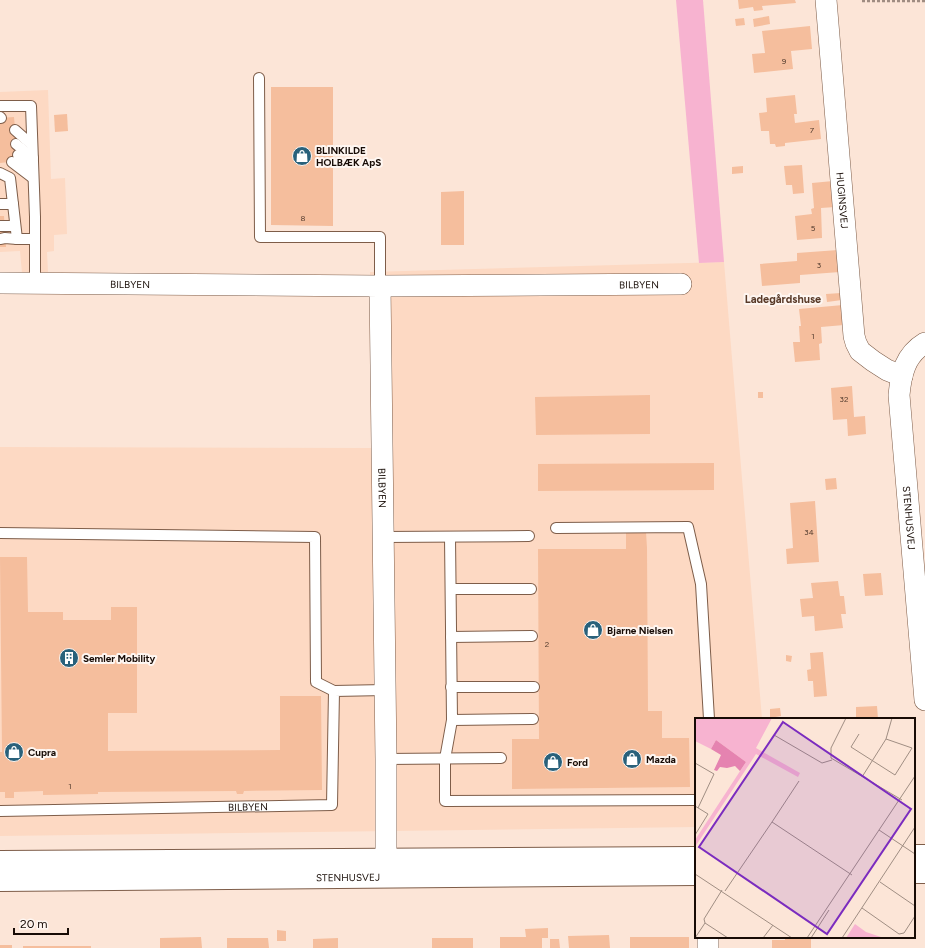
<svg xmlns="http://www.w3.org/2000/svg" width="925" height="948" font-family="Figtree,sans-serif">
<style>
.built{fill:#fdd9c3}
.green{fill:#f7b3d0}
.building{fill:#f5be9d}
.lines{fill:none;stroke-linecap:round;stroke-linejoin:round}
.service-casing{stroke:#7e5d49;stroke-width:12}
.minor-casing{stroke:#7e5d49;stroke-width:22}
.tertiary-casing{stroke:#7e5d49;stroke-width:24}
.path{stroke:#9f8c81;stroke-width:2.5;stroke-dasharray:3 2;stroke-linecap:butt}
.service{stroke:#fff;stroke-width:10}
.minor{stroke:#fff;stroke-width:21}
.tertiary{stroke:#fff;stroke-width:22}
.labels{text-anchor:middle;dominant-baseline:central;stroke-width:4;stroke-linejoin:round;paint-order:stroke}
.number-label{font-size:8px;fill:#4e382b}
.poi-label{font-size:10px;font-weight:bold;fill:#170b05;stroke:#fef6f1;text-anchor:start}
.street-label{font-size:10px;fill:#170b05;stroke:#fef6f1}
.neighbourhood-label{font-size:11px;font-weight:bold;fill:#593a28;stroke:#fef6f1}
.inset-road{fill:none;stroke:#a08e83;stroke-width:1}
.view{fill:#7b2cbf;fill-opacity:0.15;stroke:#7b2cbf;stroke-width:2}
.inset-edge{fill:none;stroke:#170b05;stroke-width:2}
</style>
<rect width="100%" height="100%" fill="#fce5d7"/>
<g class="built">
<polygon points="48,90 51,179 65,178 67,234 54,235 54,251 47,252 48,272 22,273 20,251 0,252 0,92"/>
<polygon points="724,262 762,719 696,719 696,827 0,836 0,447 372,448 370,272"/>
</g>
<polygon class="green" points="676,0 703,0 724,262 699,263"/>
<g class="building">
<polygon points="738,0 795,0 796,3 762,6 763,10 754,11 753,7 739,9"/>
<polygon points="769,16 770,24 754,27 753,19"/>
<polygon points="744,18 745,25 736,26 735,19"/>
<polygon points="810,26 812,49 791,51 793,69 754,73 752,54 765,53 762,31"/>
<polygon points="271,87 333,87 333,226 271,225"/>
<polygon points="795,95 797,114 794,114 795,123 819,120 821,139 785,143 785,146 776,147 775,144 770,144 769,131 761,131 759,113 767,112 766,98"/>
<polygon points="67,114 68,131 55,132 54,115"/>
<polygon points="14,117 18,161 0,163 0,118"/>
<polygon points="802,165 804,193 793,194 792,185 786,185 784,166"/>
<polygon points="743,166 743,173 732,174 732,167"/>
<polygon points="833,181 835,207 821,208 822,238 797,240 795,216 812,214 811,209 814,208 812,183"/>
<polygon points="464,191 464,245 441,245 441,192"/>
<polygon points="0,216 4,216 6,247 0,247"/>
<polygon points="838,250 840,272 800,275 800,283 762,286 760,264 797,261 797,253"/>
<polygon points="841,293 842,300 827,302 826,294"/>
<polygon points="843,305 844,325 821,327 822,343 819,344 820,360 795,362 793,342 800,342 799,326 801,326 799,309"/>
<polygon points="852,386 854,417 865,416 866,434 848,436 847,419 833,420 831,388"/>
<rect x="758" y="392" width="5" height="6"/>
<polygon points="650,395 650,434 536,435 535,397"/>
<polygon points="714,463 714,490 538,491 538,464"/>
<polygon points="836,478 837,489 826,490 825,479"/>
<polygon points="815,501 819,562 787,564 786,549 793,548 790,503"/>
<polygon points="626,532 646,532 647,548 648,711 662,711 662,738 689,738 690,787 512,789 512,739 539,739 538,549 626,549"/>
<polygon points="0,557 27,557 28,612 63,612 63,620 111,620 111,607 137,607 137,713 108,713 108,751 280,750 280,696 321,696 322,790 244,791 243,794 237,794 236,791 98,792 98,794 43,795 43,791 14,792 14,798 5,798 5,792 0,792 0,752 2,752"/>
<polygon points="881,573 883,595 865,596 863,574"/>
<polygon points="838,581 840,596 844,596 846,614 841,614 843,628 815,631 814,616 802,617 800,599 813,598 811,583"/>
<polygon points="823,652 827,696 814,697 813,681 808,681 807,670 811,669 810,653"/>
<polygon points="786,655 792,656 791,662 786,661"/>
<polygon points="877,706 878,719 856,719 856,707"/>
<polygon points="780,708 781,716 770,718 770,709"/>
<polygon points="548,928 548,938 542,938 542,948 500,948 500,937 526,937 525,929"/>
<polygon points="277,930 286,931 286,941 277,941"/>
<polygon points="609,935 610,948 569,948 568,936"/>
<polygon points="201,937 202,948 160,948 160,938"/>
<rect x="630" y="937" width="59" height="11"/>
<polygon points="227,938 268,938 269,948 227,948"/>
<polygon points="338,938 338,948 313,948 313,939"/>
<rect x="432" y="938" width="41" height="10"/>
<polygon points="785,938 811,938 811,948 772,948 772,940 785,940"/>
<polygon points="550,939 559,939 560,948 550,948"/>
<rect x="0" y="945" width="12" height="3"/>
<rect x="23" y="946" width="68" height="2"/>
</g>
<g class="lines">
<defs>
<g id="service">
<polyline points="259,78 260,237 380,237 380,286"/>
<polyline points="0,106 31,106 35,217 35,283"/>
<polyline points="0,117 1,118"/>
<polyline points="15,130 32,145"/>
<polyline points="16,144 33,158"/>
<polyline points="18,155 33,168"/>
<polyline points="12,162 33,178"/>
<polyline points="0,173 10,178 17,239 35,239"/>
<polyline points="0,204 13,204"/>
<polyline points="0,226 15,226"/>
<polyline points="0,239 5,238 17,239"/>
<polyline points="556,528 688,527 701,584 709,719"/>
<polyline points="0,533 315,537 316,682 334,691"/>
<polyline points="383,537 529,536"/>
<polyline points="450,537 452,720 533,719"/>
<polyline points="451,589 531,589"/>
<polyline points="451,637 532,636"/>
<polyline points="451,687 534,687"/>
<polyline points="452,720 445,759 445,801 696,800"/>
<polyline points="386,759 501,758"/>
<path id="s1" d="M0 811 332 805 334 691 385 690"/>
</g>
<g id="minor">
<path id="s2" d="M826 0 854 336 856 343 860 351 873 361 887 370 902 376"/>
<path id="s3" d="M0 283 380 286 386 759V876"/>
<path id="s4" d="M380 286 681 284"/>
<path id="s5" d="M925 343C905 355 901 374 899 395L925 700"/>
<polyline points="708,948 708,937"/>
</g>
<g id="tertiary">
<polyline points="914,856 925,856"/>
<polyline points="0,862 696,858"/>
<polyline points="914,872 925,872"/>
<path id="s6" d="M0 880 696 874"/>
</g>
</defs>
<use href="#service" class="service-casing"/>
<use href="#minor" class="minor-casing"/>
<use href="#tertiary" class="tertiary-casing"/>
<polyline class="path" points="862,1 925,1"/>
<use href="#service" class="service"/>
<use href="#minor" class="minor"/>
<use href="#tertiary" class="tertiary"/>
</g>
<defs>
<symbol id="shop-disc" viewBox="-11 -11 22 22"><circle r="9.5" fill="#29617b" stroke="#fef6f1"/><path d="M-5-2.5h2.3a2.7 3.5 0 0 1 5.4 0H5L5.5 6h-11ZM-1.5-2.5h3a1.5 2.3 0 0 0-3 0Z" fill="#fff"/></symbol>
<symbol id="building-disc" viewBox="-11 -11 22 22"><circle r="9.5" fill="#29617b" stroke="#fef6f1"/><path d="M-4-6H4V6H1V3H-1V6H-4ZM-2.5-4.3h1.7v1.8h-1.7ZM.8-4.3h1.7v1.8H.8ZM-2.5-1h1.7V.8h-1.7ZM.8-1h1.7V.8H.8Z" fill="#fff"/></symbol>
</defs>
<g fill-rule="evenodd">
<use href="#shop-disc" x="291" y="145" width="22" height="22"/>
<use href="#shop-disc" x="582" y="619" width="22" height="22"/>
<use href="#building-disc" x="58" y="647" width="22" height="22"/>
<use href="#shop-disc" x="3" y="741" width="22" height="22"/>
<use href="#shop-disc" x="621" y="748" width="22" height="22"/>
<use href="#shop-disc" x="542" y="751" width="22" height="22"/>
</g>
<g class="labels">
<g class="number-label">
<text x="784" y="61">9</text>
<text x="812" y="130">7</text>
<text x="303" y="218">8</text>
<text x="813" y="228">5</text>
<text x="819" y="265">3</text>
<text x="813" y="336">1</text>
<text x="844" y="399">32</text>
<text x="809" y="532">34</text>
<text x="547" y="644">2</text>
<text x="70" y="786">1</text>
</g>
<g class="poi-label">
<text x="316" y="150">BLINKILDE<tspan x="316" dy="12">HOLBÆK ApS</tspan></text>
<text x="607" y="630">Bjarne Nielsen</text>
<text x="83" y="658">Semler Mobility</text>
<text x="28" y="752">Cupra</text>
<text x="646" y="759">Mazda</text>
<text x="567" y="762">Ford</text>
</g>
<g class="street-label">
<text stroke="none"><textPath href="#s2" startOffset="201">HUGINSVEJ</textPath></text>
<text stroke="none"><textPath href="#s3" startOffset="130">BILBYEN</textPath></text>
<text stroke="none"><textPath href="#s4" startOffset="259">BILBYEN</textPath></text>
<text stroke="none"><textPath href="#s3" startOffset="582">BILBYEN</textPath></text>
<text stroke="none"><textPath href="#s5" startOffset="184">STENHUSVEJ</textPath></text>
<text stroke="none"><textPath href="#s1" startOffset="248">BILBYEN</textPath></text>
<text stroke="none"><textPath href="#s6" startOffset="348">STENHUSVEJ</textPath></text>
</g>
<g class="neighbourhood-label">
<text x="783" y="299">Ladegårdshuse</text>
</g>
</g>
<g transform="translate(695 718)">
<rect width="220" height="220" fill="#fce5d7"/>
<path d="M0 0H77L61 30 105 55 103 59 61 36 0 129V122L51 44 21 22 16 31 0 23ZM160 206 171 214 189 220H151Z" fill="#f7b3d0"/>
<path d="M21 22 51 44 45 53 40 48 32 50 25 49 22 53 19 52 26 37 16 31Z" fill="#e583b0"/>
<path class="inset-road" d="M151 0 136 30V40L207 82M164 16 156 29 200 57 217 30 191 21M79 17 127 45 137 42M0 45 19 56 3 90M167 59 191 21 197 0M0 88 13 96 0 117M77 104 104 63M184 112 220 136M0 156 97 220M185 164 220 188M27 172 9 201 10 205 33 220M30 173 77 104 157 157M167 190 204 216 209 215 220 198M0 220 10 205M68 220 78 207M112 220 220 58M116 220 134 192M147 220 220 109"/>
<path class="view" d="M88 4 216 91 132 216 4 129Z"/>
<rect width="220" height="220" class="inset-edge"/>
</g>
<path d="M14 928v6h54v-6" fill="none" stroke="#170b05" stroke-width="2"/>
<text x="20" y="928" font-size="12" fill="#170b05" stroke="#fef6f1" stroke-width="3" paint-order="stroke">20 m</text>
</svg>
